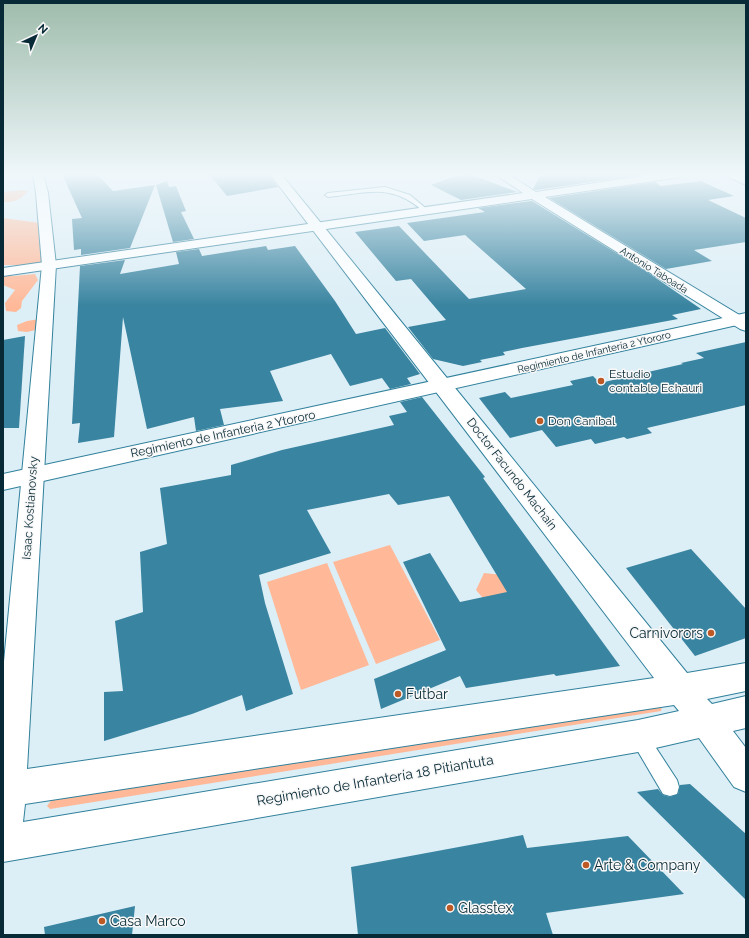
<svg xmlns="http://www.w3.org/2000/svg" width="749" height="938" font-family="Raleway,sans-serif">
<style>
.green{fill:#ffb999}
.building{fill:#3984a0}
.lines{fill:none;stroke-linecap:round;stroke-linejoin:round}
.service-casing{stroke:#30809c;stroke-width:2}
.minor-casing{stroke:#30809c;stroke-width:2}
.tertiary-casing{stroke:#30809c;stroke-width:2}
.secondary-casing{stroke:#30809c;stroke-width:2}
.service{fill:#fff;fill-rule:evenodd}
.minor{fill:#fff;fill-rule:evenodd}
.tertiary{fill:#fff;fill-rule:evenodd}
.secondary{fill:#fff;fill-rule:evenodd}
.poi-dot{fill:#bd5924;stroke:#f8f8f8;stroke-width:1.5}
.labels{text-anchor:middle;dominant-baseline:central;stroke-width:3;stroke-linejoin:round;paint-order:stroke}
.far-street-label{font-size:10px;fill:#082a36;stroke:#f8f8f8}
.poi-label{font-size:12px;fill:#082a36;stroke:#f8f8f8;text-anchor:start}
.street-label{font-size:12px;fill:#082a36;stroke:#f8f8f8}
.near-poi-label{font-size:14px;fill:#082a36;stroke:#f8f8f8;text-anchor:start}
.near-street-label{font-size:14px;fill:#082a36;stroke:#f8f8f8}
</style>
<rect width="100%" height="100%" fill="#dceef6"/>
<g class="green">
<path d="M22 190 28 191C21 199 14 203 3 202V192Z"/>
<polygon points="3,218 40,223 41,257 49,265 3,265"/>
<polygon points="35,274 38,280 22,301 21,308 16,312 6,311 5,303 15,290 3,285 3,275 14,276"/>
<polygon points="40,319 40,329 27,332 18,331 17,325 27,321"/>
<polygon points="390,545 440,640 376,664 333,562"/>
<polygon points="327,563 369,665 301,690 267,582"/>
<polygon points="484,573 521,577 493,610 476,590"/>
<polygon points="662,706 661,711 50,809 47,806 53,798"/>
</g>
<g class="building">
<polygon points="62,174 97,174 113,191 155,185 130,248 81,255 81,249 74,250 72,219 82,218"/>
<polygon points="209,174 269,174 278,187 227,196"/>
<polygon points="541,174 639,174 640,175 536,190 533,189"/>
<polygon points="472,175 517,192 461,200 431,185 456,176"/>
<polygon points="167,181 169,187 176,186 186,211 181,212 194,239 173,242 156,185"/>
<polygon points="701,181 734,196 708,200 746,218 746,242 694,250 712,261 666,269 549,198 655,182 661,186"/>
<polygon points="532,201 647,272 701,309 672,315 678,319 522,348 503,352 505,355 480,360 482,362 463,366 433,359 408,327 446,320 411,279 396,281 355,232 399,226 469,299 526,289 465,235 424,241 407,223 485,212 478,208"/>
<polygon points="266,246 268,250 295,246 335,301 356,334 385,328 420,374 407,378 411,384 390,389 382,378 350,386 331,354 270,371 283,401 220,409 224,425 196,431 194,417 147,429 123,317 114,437 78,443 80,423 72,424 80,266 125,260 120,274 179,264 176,252 199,249 202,256"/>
<polygon points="25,336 19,428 3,428 3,340"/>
<polygon points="746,342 746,405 647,428 652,433 627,439 624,437 595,444 591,439 556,447 542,430 510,438 479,398 505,392 511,398 573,385 570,381 593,376 600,383 683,364 681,363 704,358 696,353"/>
<polygon points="422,397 485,477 483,478 620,666 556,676 554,674 466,688 460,676 381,709 374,679 446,650 403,562 430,553 460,602 507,592 449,496 398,505 389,494 307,510 331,553 259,575 265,603 293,694 246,711 242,695 192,714 104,741 104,692 123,691 115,621 143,612 140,552 167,544 160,488 231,475 231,465 282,450 394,425 389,416 407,412 400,402"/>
<polygon points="691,549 746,609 746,638 695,656 626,568"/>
<polygon points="690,784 746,834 746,900 637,792 658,789 663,795 670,797 678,794 680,785"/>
<polygon points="523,835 527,848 628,836 684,894 546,913 553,935 358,935 351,867"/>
<polygon points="135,906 132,935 45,935 44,927"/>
</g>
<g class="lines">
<defs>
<g id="service">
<path d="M385 187 410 195 429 211 424 212C392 182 367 193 328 197L325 195 328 193Z"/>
<polygon points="639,728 645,731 677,780 679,787 677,794 670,796 663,794 633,743 630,737 633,731"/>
</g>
<g id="minor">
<polygon points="495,174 508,174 536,192 655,174 686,174 681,177 545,197 746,319 746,331 740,329 532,199 3,276 3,268 523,193"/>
<polygon points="722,174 737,174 746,178 746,185"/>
</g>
<polygon id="tertiary" points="746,313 746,323 3,490 3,474"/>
<path id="secondary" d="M33 174H43L48 193 56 265 27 769 654 678 270 174H281L687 673 746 663V691L707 699 712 704 746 696V728L733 731 746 748V792L734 787 699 738 638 752 3 862V672L42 265 36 193ZM674 705 679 711 638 720 23 822 25 804Z"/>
</defs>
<use href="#service" class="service-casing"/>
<use href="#minor" class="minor-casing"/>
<use href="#tertiary" class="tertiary-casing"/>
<use href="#secondary" class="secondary-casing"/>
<use href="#service" class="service"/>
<use href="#minor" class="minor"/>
<use href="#tertiary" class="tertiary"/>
<use href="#secondary" class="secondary"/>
</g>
<linearGradient id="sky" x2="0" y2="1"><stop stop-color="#9ebcab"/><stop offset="0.57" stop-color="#eff7fb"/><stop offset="1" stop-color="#eff7fb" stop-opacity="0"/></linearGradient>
<rect width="749" height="306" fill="url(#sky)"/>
<g class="poi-dot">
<circle cx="601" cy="381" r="4"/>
<circle cx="540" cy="421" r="4"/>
<circle cx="711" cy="633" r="4"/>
<circle cx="398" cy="694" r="4"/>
<circle cx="586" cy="865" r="4"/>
<circle cx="450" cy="908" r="4"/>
<circle cx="102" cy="921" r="4"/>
</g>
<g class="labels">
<g class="far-street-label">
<text transform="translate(654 270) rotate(32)">Antonio Taboada</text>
<text transform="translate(594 352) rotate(-13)">Regimiento de Infantería 2 Ytororo</text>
</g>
<g class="poi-label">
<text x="609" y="374">Estudio<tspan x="609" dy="14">contable Echauri</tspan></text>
<text x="548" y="421">Don Canibal</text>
</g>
<g class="street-label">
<text transform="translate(223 434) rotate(-12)">Regimiento de Infanteria 2 Ytororo</text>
<text transform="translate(512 474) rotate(52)">Doctor Facundo Machaín</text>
<text transform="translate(30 508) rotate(-86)">Isaac Kostianovsky</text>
</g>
<g class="near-poi-label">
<text x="703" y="633" text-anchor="end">Carnivorors</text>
<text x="406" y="694">Futbar</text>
<text x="594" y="865">Arte &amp; Company</text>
<text x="458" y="908">Glasstex</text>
<text x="110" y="921">Casa Marco</text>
</g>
<g class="near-street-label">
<text transform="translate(375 780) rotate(-10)">Regimiento de Infantería 18 Pitiantuta</text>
</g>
</g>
<rect width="749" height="938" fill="none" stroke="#082a36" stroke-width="8"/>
<g transform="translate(36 36) rotate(44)" stroke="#f8f8f8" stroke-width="3" paint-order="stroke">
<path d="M0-3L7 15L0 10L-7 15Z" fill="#082a36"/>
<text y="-6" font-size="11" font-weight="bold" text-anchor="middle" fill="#082a36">N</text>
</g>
</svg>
